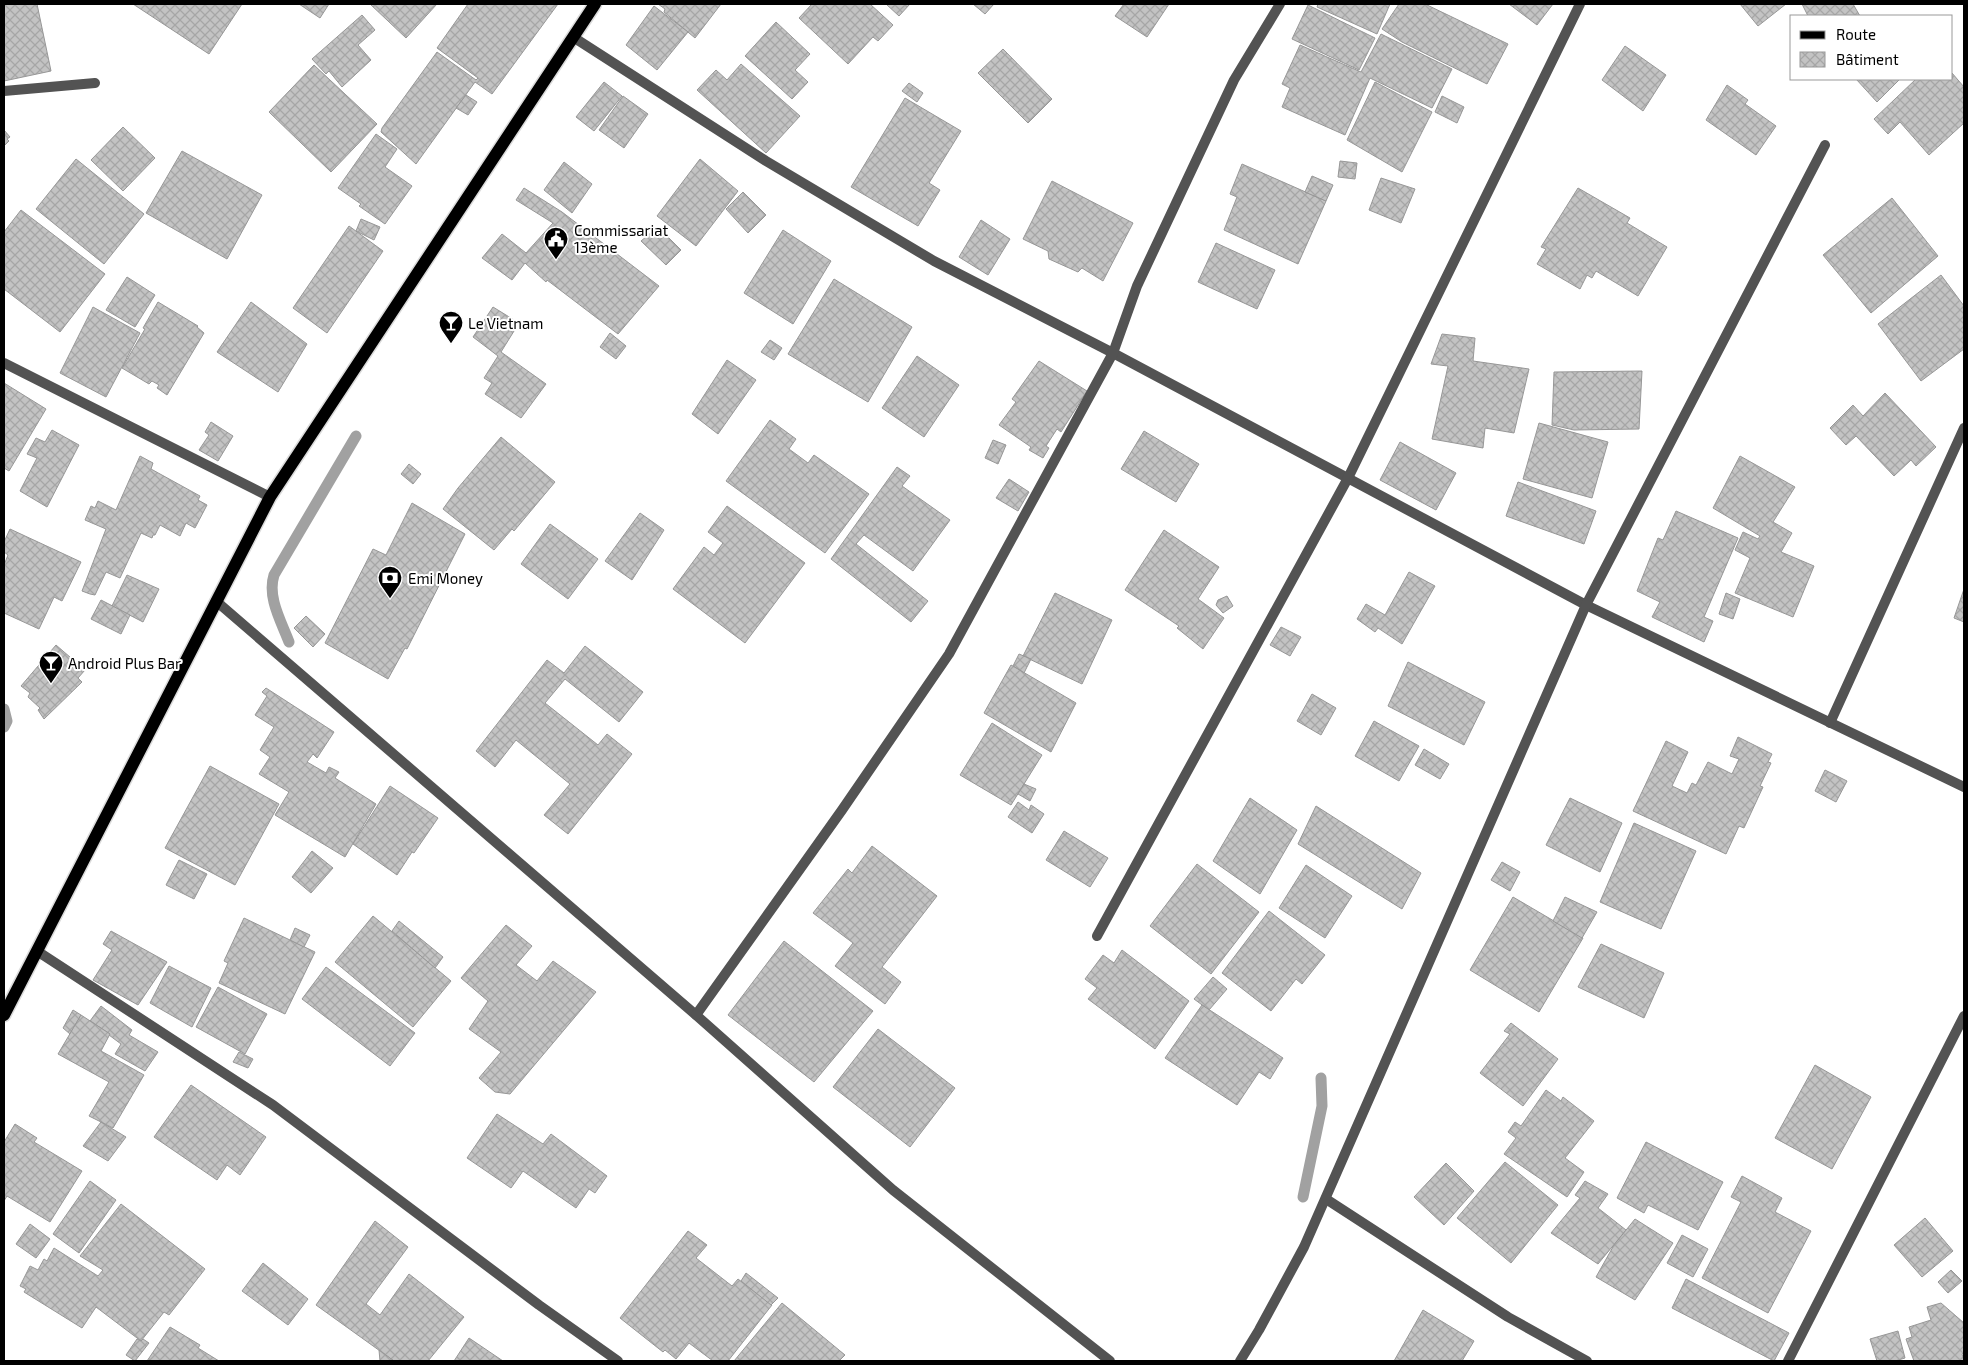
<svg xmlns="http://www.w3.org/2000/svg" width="1968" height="1365" font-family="'Exo 2',sans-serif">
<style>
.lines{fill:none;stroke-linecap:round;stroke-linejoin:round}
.stream{stroke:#a1a1a1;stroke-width:11}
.building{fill:url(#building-cross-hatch);stroke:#979797}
.primary-casing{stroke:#dbdbdb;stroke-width:15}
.street{stroke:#535353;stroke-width:10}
.primary{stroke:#000;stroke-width:12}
.labels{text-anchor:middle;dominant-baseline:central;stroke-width:4;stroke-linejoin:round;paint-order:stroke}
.poi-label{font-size:15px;fill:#000;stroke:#fff;text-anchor:start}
</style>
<defs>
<pattern id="building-cross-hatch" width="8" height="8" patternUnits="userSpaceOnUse" patternTransform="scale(1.25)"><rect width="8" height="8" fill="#c3c3c3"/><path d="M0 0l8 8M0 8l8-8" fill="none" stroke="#a6a6a6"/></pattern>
</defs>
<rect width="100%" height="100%" fill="#fff"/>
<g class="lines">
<g class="stream">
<path d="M289 642C281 621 267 597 274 575L356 436"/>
<polyline points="4,709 7,721 4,727"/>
<polyline points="1303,1197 1322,1106 1321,1078"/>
</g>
</g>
<g class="building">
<polygon points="4,4 37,4 51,71 4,81"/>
<polygon points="133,4 242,4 209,54"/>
<polygon points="299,4 329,4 320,18"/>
<polygon points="370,4 437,4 406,38"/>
<polygon points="468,4 558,4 492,94 475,82 416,164 381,132 382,128 437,52 476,80 478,78 437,48"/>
<polygon points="658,4 721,4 695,38 664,12 665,9"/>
<polygon points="812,4 870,4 893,25 878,41 873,37 848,64 799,18"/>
<polygon points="886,4 910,4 899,16"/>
<polygon points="973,4 994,4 985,14"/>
<polygon points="1124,4 1169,4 1147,37 1115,16"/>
<polygon points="1318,4 1390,4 1377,34 1317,7"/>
<polygon points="1399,4 1425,4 1508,44 1487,84 1402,42 1382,29"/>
<polygon points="1509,4 1553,4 1537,25"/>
<polygon points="1740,4 1786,4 1758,26"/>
<polygon points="1802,4 1853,4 1860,16 1808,16"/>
<polygon points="1308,5 1375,38 1359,70 1292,39"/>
<polygon points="654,6 688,32 657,70 626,45"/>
<polygon points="362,15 375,30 358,45 371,60 342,87 329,71 326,74 312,59"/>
<polygon points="776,22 810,54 795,70 808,82 792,99 745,56"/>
<polygon points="1381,34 1452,69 1432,108 1370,78 1345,135 1282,107 1290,88 1282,84 1300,45 1361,72"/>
<polygon points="1625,46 1666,75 1643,111 1602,80"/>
<polygon points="1003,49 1052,99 1028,123 978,73"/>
<polygon points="741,64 800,116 766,153 697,90 716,70 727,80"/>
<polygon points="314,65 377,124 331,172 269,112"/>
<polygon points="1952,73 1964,87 1964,123 1929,155 1900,122 1888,134 1874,119 1916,79 1952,79"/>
<polygon points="1856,79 1900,79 1877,102"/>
<polygon points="604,82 622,96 594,131 576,117"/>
<polygon points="1375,82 1432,112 1402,172 1347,140"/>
<polygon points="909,83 923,93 917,102 902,91"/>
<polygon points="1727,85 1748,100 1745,104 1776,126 1756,155 1706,120"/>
<polygon points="466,95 477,102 468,115 456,108"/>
<polygon points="623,96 648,114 624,148 599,130"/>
<polygon points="1442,96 1464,107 1457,123 1435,112"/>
<polygon points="905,98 961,131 929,183 940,190 918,226 851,187"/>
<polygon points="123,127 155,158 123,191 91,160"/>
<polygon points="4,130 10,137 7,139 9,141 4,146"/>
<polygon points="376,134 397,149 385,167 412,186 385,224 359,206 361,204 338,188"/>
<polygon points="182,151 262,195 227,259 146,213"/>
<polygon points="76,159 144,214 104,264 36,209"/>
<polygon points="700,159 738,191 696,246 657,216"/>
<polygon points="1340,161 1357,163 1355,179 1338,177"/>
<polygon points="564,162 592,184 572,213 544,190"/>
<polygon points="1242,164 1326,201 1298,264 1224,230 1237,197 1230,194"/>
<polygon points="1312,176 1333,185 1326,201 1305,192"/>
<polygon points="1381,178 1415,189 1401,223 1369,210"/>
<polygon points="1052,181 1133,223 1103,281 1082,268 1078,272 1049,259 1048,251 1023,239"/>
<polygon points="524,188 562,212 659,286 618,334 547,280 546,282 525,263 512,280 482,258 502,234 526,253 553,223 516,200"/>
<polygon points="1578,188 1630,218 1627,223 1667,247 1638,296 1596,271 1592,278 1587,275 1580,289 1537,264 1546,249 1541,247"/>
<polygon points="743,192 766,215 748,233 726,209"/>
<polygon points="1892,198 1938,256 1871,313 1823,255"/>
<polygon points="21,210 105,274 60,332 4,289 4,232"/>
<polygon points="361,219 380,227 374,240 356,231"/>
<polygon points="981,220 1010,239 988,275 959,257"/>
<polygon points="349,226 383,251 327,333 293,308"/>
<polygon points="658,227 681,250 666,265 641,241"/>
<polygon points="783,230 831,261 793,324 744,293"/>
<polygon points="1216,243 1275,270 1257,309 1198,282"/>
<polygon points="1941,275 1964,306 1964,349 1921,381 1878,324"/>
<polygon points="127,277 155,295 135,327 106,310"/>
<polygon points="834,279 912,327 868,402 788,354"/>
<polygon points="158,302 198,326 197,327 204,333 167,395 157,388 159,385 152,381 149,384 122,368 145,329 143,328"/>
<polygon points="251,302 307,344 278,392 217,352"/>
<polygon points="93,307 140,333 106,397 60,373"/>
<polygon points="493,307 519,323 501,352 546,384 521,418 485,394 492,383 484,378 498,356 473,337"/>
<polygon points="610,333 626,346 616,359 600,347"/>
<polygon points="1442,334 1475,338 1473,361 1529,369 1514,433 1485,428 1483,448 1432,439 1448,366 1431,364"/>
<polygon points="770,340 782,348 774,360 761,352"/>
<polygon points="917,356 959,385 924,437 882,408"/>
<polygon points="727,360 756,380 718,434 692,414"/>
<polygon points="1039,361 1087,391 1061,432 1057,429 1046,446 1049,448 1043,458 1029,450 1031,447 999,425 1016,402 1012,399"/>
<polygon points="1642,371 1639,429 1574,430 1552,425 1554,372"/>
<polygon points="4,383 46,409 9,471 4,468"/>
<polygon points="1885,393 1936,447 1916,466 1911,460 1894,476 1856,436 1846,445 1830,428 1853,405 1863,416"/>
<polygon points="770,420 796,439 789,449 808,463 814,455 869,494 825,553 726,481"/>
<polygon points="211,422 233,436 218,461 199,450 209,435 205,432"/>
<polygon points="1539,423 1608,442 1592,498 1523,479"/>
<polygon points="52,430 79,445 47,507 20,491 37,458 27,454 36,438 45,442"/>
<polygon points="1144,431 1199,464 1176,502 1121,469"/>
<polygon points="501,437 555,482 514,531 512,529 494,550 443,509 458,488"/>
<polygon points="993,440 1006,445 998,464 985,458"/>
<polygon points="1400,442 1456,473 1436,510 1380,480"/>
<polygon points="140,456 153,463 151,469 200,496 198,500 207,505 195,528 186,523 180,536 160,525 155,535 153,535 152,538 141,533 120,578 106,572 95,595 90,594 82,591 106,529 85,520 91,506 95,508 98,501 116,510"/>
<polygon points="1740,456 1795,487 1773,522 1792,533 1781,552 1814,566 1793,617 1735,593 1750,558 1735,550 1743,532 1758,539 1760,536 1713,508"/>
<polygon points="409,464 421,474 413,484 401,474"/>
<polygon points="897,467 910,476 902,486 950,520 913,571 864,535 856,544 928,601 911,622 831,559"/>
<polygon points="1009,479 1029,492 1018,511 996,498"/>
<polygon points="1518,482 1596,511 1584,544 1506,516"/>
<polygon points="412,503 465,534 407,649 405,648 388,679 325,643 373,549 386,555"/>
<polygon points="727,506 805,563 745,643 673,589 704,547 714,555 723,543 708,532"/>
<polygon points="1676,511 1738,538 1704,617 1713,621 1704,642 1652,617 1660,602 1637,591 1658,538 1663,540"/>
<polygon points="640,513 664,530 632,580 605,561"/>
<polygon points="550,524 598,559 568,599 521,564"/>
<polygon points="10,529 81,562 62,601 54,597 39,629 4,613 4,565 8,555 4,552 4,542"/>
<polygon points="1164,530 1219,567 1198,599 1224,618 1203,649 1177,628 1179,626 1125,590"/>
<polygon points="1409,572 1435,586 1402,644 1378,628 1375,632 1357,619 1366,604 1385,615"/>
<polygon points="127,575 159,589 143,622 112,606"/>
<polygon points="1964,589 1964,622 1954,618"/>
<polygon points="1055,593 1112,620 1082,684 1023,656"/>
<polygon points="1726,593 1740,599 1733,619 1719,614"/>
<polygon points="1227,596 1233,606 1223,613 1216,605 1218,600"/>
<polygon points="101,600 130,615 121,634 91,619"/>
<polygon points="306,616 325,634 313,647 294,628"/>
<polygon points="1281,627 1301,637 1290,656 1270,645"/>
<polygon points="56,645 85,670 78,678 82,682 44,719 38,710 40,708 28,697 30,693 21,686"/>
<polygon points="585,646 643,692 619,722 565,679 545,703 598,745 607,734 632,754 568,834 544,815 570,784 516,740 495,767 476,751 547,660 564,673"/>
<polygon points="1019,654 1031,659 1024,673 1013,666"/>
<polygon points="1408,662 1485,702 1464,745 1388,706"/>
<polygon points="1011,665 1076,703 1051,752 984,713"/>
<polygon points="266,688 334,732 317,758 313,754 307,762 326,773 329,767 339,772 335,778 376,804 345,857 275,815 289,792 259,774 270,757 260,750 274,727 255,715 267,696 262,692"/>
<polygon points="1312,694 1336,708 1321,735 1297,721"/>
<polygon points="1374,721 1419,746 1399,781 1355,756"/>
<polygon points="992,723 1042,755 1011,805 960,775"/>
<polygon points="1738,737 1772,754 1768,762 1771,763 1760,786 1763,787 1744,828 1739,826 1726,854 1633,811 1666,741 1688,752 1672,786 1687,793 1692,783 1696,785 1708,762 1732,774 1739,759 1730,756"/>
<polygon points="1424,749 1449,764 1440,779 1415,765"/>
<polygon points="210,766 279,804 235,885 165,848"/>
<polygon points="1825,770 1847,781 1836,802 1815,791"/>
<polygon points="1024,784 1036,789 1030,801 1018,794"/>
<polygon points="390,786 438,818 414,853 412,852 397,875 353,844"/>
<polygon points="1250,798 1297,830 1260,894 1213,861"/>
<polygon points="1570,798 1622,823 1600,872 1546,845"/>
<polygon points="1018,802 1029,810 1031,805 1044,814 1032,833 1008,817"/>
<polygon points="1316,806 1421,873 1402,909 1298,844"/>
<polygon points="1634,823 1696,851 1661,929 1600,902"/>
<polygon points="1064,831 1108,858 1090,887 1046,860"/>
<polygon points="872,846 937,896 882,967 901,982 885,1004 835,966 853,943 813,913 848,869 852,873"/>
<polygon points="312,851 333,868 311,893 292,877"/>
<polygon points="179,860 207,874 194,899 166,885"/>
<polygon points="1502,862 1520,872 1510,891 1491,880"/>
<polygon points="1197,864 1259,912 1211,974 1150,926"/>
<polygon points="1306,865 1352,896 1325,938 1279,908"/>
<polygon points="1513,897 1583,938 1539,1012 1470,970"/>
<polygon points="1565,897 1597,912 1582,938 1553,921"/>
<polygon points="1269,911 1325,955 1302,984 1296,979 1271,1011 1222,973"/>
<polygon points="373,916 451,981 413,1027 335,962"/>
<polygon points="244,918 315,952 285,1014 219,983 228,963 224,961"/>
<polygon points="399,921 443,957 435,968 392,931"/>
<polygon points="506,925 532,946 516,965 537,981 553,961 596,992 510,1094 495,1092 479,1078 501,1052 469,1029 488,1001 461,978"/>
<polygon points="295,928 310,935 304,947 290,940"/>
<polygon points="111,931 167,962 138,1005 93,980 112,950 103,944"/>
<polygon points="784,941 873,1011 814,1082 728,1015"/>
<polygon points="1601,944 1664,973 1644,1018 1578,987"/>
<polygon points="1122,950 1189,1001 1155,1049 1088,999 1097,988 1085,979 1103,955 1114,963"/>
<polygon points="169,966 211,988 192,1027 150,1003"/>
<polygon points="326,967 415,1033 390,1066 302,999"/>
<polygon points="1213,977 1227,989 1209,1010 1194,999"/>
<polygon points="218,987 267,1014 245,1054 196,1027"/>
<polygon points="1202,1005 1283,1058 1270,1079 1259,1072 1237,1105 1165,1058"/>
<polygon points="101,1006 132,1030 129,1035 158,1052 145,1071 115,1054 121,1044 109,1035 110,1034 90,1021"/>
<polygon points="73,1010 81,1015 70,1034 63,1028"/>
<polygon points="81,1015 110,1034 101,1051 144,1075 113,1128 89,1116 109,1082 58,1054"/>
<polygon points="1511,1023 1558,1059 1523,1106 1480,1073 1510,1034 1504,1031"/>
<polygon points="878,1029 955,1088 910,1147 833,1087"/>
<polygon points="239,1052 253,1059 248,1068 233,1062"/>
<polygon points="1815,1065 1871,1097 1832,1169 1775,1138"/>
<polygon points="191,1085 266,1137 240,1175 227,1165 217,1180 154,1137"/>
<polygon points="1546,1090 1561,1101 1563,1097 1594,1121 1565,1158 1584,1172 1567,1197 1504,1154 1516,1138 1508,1132 1515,1122 1521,1126"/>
<polygon points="497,1114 543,1144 551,1134 607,1176 595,1193 589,1189 576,1208 523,1171 511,1188 467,1158"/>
<polygon points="101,1122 126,1137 108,1161 83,1146"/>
<polygon points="15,1124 37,1138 34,1142 82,1171 50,1222 7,1196 4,1201 4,1142"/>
<polygon points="1646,1142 1723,1182 1698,1230 1648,1205 1644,1213 1617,1198"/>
<polygon points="1505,1162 1558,1205 1511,1263 1457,1218"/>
<polygon points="1446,1163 1474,1191 1444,1225 1414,1197"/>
<polygon points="1742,1176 1782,1198 1775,1212 1811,1231 1768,1313 1702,1278 1741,1202 1731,1197"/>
<polygon points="90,1181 116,1200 79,1253 53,1234"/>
<polygon points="1585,1181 1608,1194 1598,1208 1626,1230 1598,1264 1551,1233 1580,1198 1575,1195"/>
<polygon points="121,1204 205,1269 169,1315 164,1312 141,1341 96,1307 82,1328 24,1292 26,1289 20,1286 30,1266 38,1270 44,1259 47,1261 54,1248 98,1276 103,1270 80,1256"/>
<polygon points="1925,1218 1953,1251 1922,1277 1894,1245"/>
<polygon points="1635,1219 1673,1243 1635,1300 1596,1277 1614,1245"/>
<polygon points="375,1221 408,1247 366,1304 380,1315 409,1274 464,1317 428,1361 394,1361 316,1305"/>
<polygon points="30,1224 50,1239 36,1258 16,1244"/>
<polygon points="688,1231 707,1245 696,1258 732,1286 738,1279 772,1305 728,1361 713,1361 689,1343 676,1359 665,1350 663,1352 620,1318"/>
<polygon points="1682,1235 1708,1249 1693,1277 1667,1263"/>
<polygon points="263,1263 308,1299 288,1325 242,1291"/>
<polygon points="1951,1270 1962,1281 1948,1293 1938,1282"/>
<polygon points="746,1273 778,1298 771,1305 741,1281"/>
<polygon points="1686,1279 1789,1333 1774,1361 1672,1308"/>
<polygon points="782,1303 845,1355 839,1361 734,1361"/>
<polygon points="1941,1303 1964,1323 1964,1352 1962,1354 1964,1361 1914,1361 1906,1339 1912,1337 1909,1327 1931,1320 1927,1307"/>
<polygon points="1423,1310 1474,1341 1462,1361 1394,1361"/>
<polygon points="170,1327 200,1345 198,1348 219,1361 147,1361"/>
<polygon points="1898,1331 1905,1358 1895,1361 1877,1361 1870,1339"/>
<polygon points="469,1338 503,1361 454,1361"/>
<polygon points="137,1339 141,1341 143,1339 149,1343 135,1361 126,1355"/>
<polygon points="379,1350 394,1361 380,1361"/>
</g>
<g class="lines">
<defs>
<polyline id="primary" points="4,1015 270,497 595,4"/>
</defs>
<use href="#primary" class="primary-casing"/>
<g class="street">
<polyline points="573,37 766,161 934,261 1113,353 1586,605 1964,787"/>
<polyline points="4,91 95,83"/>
<polyline points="4,363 270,497"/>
<polyline points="216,601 696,1015 893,1190 1110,1361"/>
<polyline points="1830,723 1964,428"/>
<polyline points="1097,936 1348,478 1580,4"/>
<polyline points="37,951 273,1105 539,1305 618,1361"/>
<polyline points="696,1015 842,810 949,654 1113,353 1137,286 1234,80 1280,4"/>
<polyline points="1326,1199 1508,1317 1587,1361"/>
<polyline points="1240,1361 1259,1330 1304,1247 1586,605 1825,145"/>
<polyline points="1788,1361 1964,1016"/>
</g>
<use href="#primary" class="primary"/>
</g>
<defs>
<symbol id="civic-pin" viewBox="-11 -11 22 30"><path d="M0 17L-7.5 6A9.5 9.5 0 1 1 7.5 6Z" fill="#000" stroke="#fff"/><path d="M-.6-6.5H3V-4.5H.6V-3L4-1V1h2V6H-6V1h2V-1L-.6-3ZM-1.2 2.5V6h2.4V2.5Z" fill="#fff"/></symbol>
<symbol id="bar-pin" viewBox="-11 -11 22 30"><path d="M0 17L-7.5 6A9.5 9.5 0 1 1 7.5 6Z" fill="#000" stroke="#fff"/><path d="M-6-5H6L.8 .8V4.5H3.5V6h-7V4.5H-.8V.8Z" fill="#fff"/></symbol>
<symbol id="bank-pin" viewBox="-11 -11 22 30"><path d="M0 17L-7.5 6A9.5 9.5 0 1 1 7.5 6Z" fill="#000" stroke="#fff"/><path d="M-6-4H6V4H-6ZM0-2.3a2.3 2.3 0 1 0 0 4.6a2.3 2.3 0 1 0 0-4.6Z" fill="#fff"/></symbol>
</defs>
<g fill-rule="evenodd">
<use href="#civic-pin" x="542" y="225" width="28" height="38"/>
<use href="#bar-pin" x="437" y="309" width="28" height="38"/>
<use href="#bank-pin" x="376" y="564" width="28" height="38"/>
<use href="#bar-pin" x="37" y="649" width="28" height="38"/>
</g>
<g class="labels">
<g class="poi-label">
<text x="574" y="230">Commissariat<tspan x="574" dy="17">13ème</tspan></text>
<text x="468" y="323">Le Vietnam</text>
<text x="408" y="578">Emi Money</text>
<text x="68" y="663">Android Plus Bar</text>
</g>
</g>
<rect width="1968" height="1365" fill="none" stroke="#000000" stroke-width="10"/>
<rect x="1790" y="15" width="162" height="65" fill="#ffffff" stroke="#999999"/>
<rect x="1800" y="31" width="25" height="8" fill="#000000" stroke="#999999"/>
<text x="1836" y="40" font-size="15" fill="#000000">Route</text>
<rect x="1800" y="52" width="25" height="15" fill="url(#building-cross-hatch)" stroke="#999999"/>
<text x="1836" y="65" font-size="15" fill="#000000">Bâtiment</text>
</svg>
